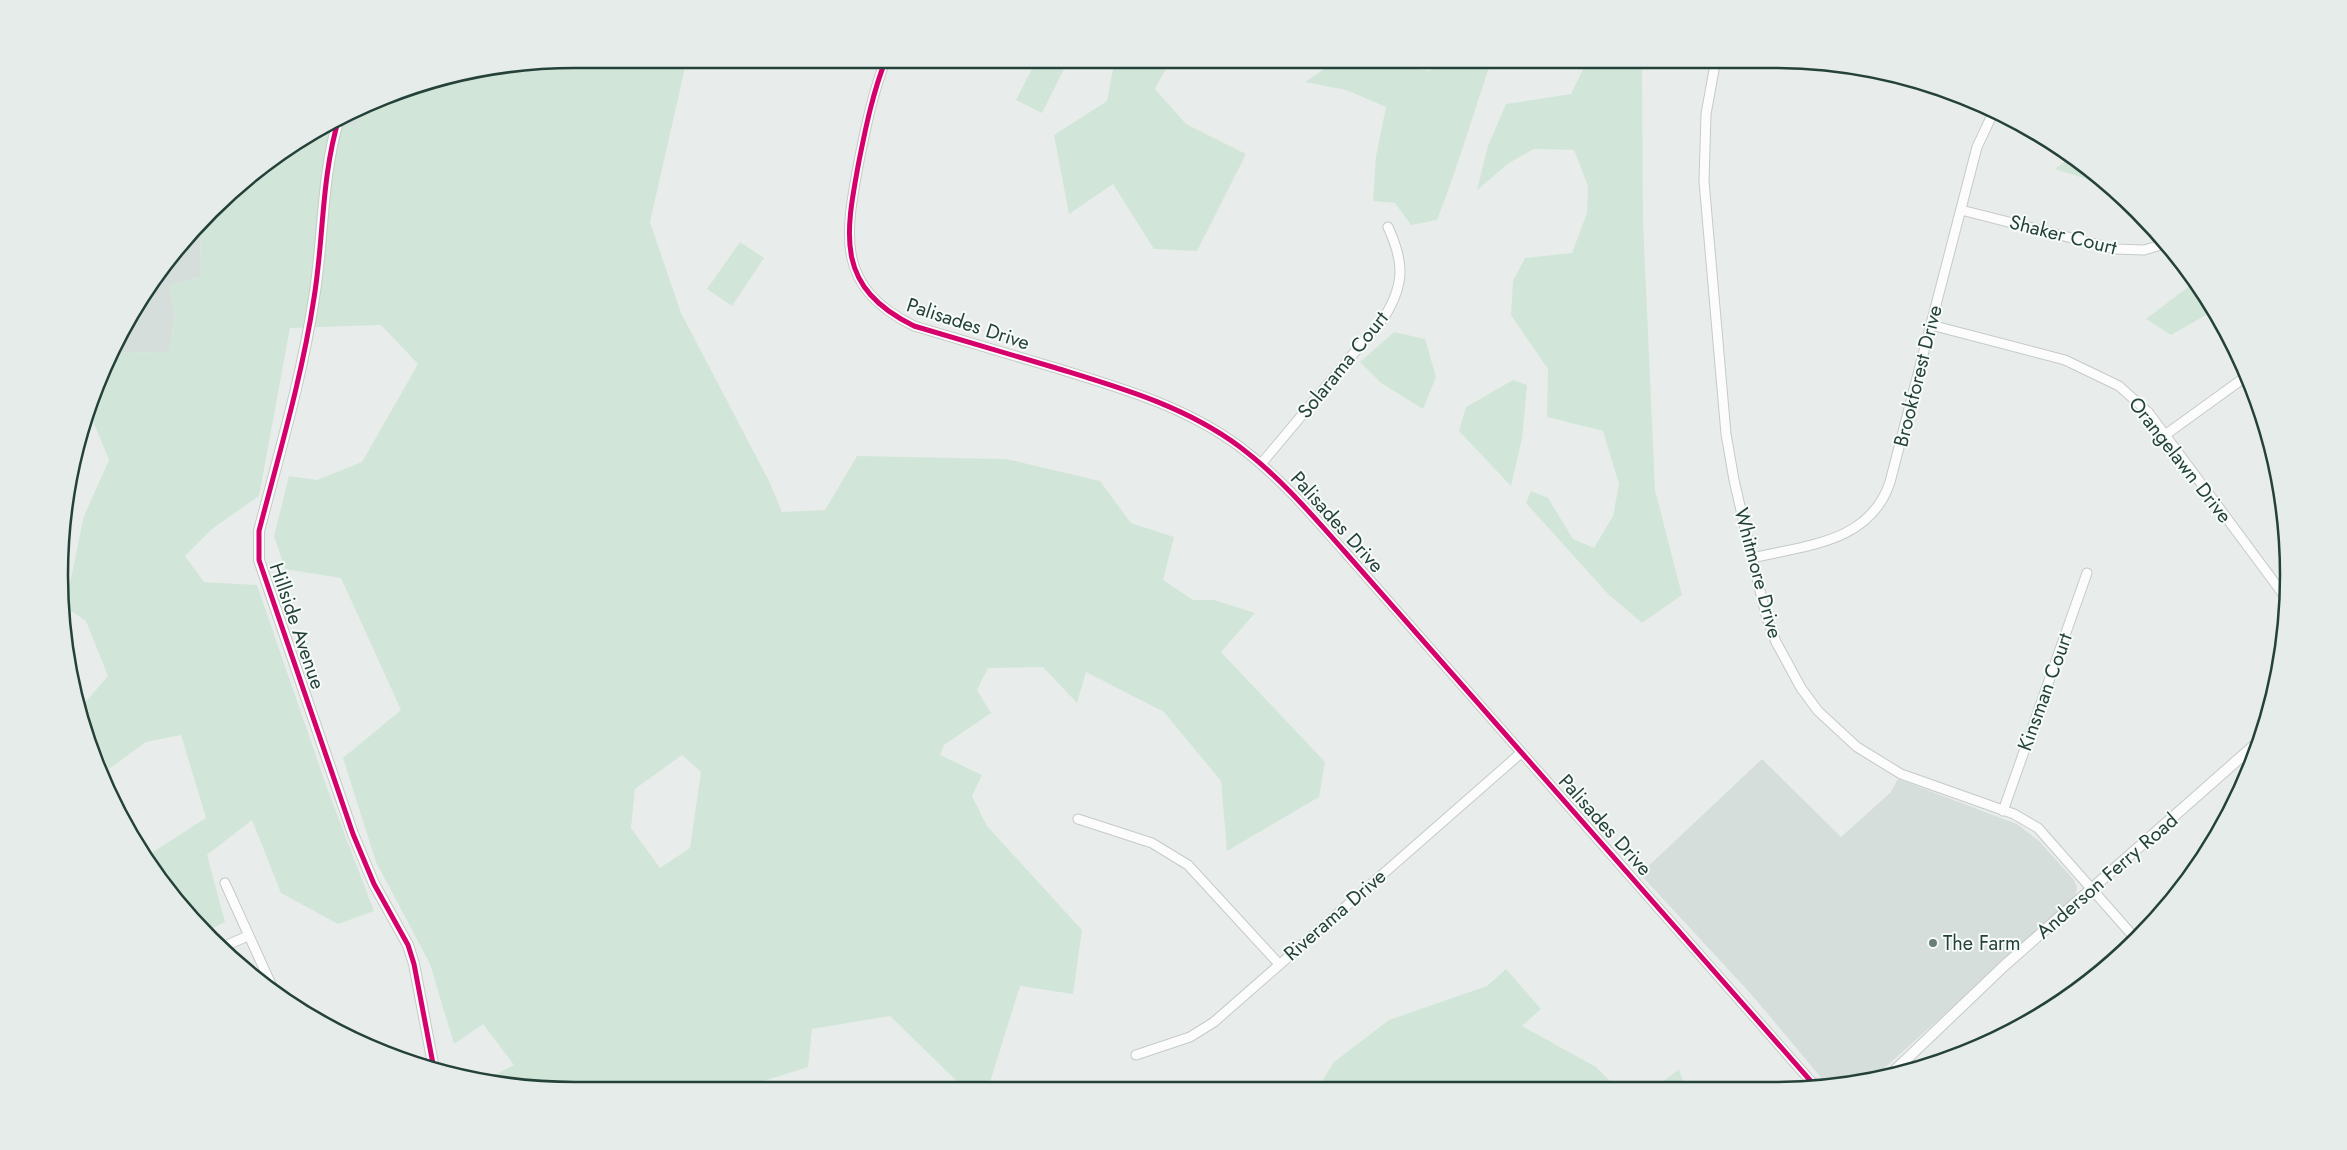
<svg xmlns="http://www.w3.org/2000/svg" width="2347" height="1150" font-family="Jost,sans-serif">
<style>
.built{fill:#d6dedb}
.green{fill:#d1e6d8;fill-rule:evenodd}
.lines{fill:none;stroke-linecap:round;stroke-linejoin:round}
.minor-casing{stroke:#c5cac8;stroke-width:11}
.tertiary-casing{stroke:#c5cac8;stroke-width:12}
.minor{stroke:#fcfcfc;stroke-width:9}
.tertiary{stroke:#fcfcfc;stroke-width:10}
.cycleway-casing{stroke:#f7fbf9;stroke-width:8}
.cycleway{stroke:#d6006c;stroke-width:5}
.poi-dot{fill:#697e78;stroke:#f7fbf9;stroke-width:2}
.labels{text-anchor:middle;dominant-baseline:central;stroke-width:4;stroke-linejoin:round;paint-order:stroke}
.street-label{font-size:20px;fill:#24423a;stroke:#f7fbf9}
.poi-label{font-size:20px;fill:#24423a;stroke:#f7fbf9;text-anchor:start}
.rim{fill:none;stroke:#24423a;stroke-width:2.5}
</style>
<rect width="100%" height="100%" fill="#e8edeb"/>
<g class="built">
<polygon points="361,108 355,126 327,123"/>
<polygon points="200,222 201,277 169,286 175,314 169,352 110,353 128,317 187,234"/>
<polygon points="1762,759 1841,837 1890,793 1898,779 2017,824 2040,842 2074,880 2077,888 2075,898 1873,1078 1840,1087 1829,1087 1751,994 1640,874"/>
</g>
<g class="green">
<path d="M575 59H687L650 222 681 313 769 481 782 512 825 510 857 456 1006 459 1100 481 1131 523 1174 537 1163 580 1193 600H1214L1255 613 1221 652 1325 762 1319 797 1227 851 1221 781 1164 712 1086 672 1077 703 1043 667 988 668 977 690 991 713 944 745 940 755 982 775 972 796 987 826 1082 930 1073 994 1020 986 990 1082 992 1090H966L890 1016 812 1029 808 1067 732 1091H575L481 1082 514 1065 483 1024 454 1044 430 964 376 862 343 758 401 710 341 578 285 569 274 536 289 476 317 480 362 462 418 364 381 325 290 328 259 496 212 529 185 556 204 582 257 585 326 785 374 911 338 924 281 893 252 820 207 855 225 922 203 933 165 889 145 857 206 818 181 735 146 742 109 769 81 707 108 676 86 621 65 607 84 516 109 460 88 409 98 378 110 353 169 352 175 314 169 286 201 277 200 222 260 166 317 128 327 123 355 126 361 108 409 86 475 69ZM682 755 701 772 690 848 660 868 631 828 635 789Z"/>
<polygon points="1037,59 1060,59 1067,63 1042,113 1016,100"/>
<polygon points="1115,59 1171,59 1155,89 1186,124 1246,154 1197,251 1154,249 1113,184 1069,214 1054,135 1107,101"/>
<path d="M1344 59H1374L1386 65 1430 71 1442 59H1475L1490 65C1472 117 1457 169 1437 220L1411 225 1395 203 1373 201 1376 156 1386 107 1346 90 1305 82 1338 60Z"/>
<polygon points="1588,59 1642,59 1643,221 1655,490 1682,595 1642,623 1608,594 1526,503 1531,491 1548,498 1573,539 1594,548 1613,516 1619,484 1603,431 1547,417 1548,369 1511,315 1513,281 1525,258 1572,253 1587,213 1588,186 1574,150 1534,149 1509,163 1477,190 1488,146 1506,104 1571,94"/>
<polygon points="2072,156 2100,179 2096,182 2055,169"/>
<polygon points="740,242 764,258 732,306 707,289"/>
<polygon points="2196,281 2213,311 2171,335 2146,319"/>
<polygon points="1394,332 1425,339 1436,377 1423,409 1381,383 1360,362"/>
<polygon points="1513,380 1527,385 1522,439 1511,486 1459,431 1466,407"/>
<polygon points="1506,969 1541,1009 1522,1026 1596,1067 1617,1088 1317,1089 1334,1062 1389,1020 1487,986"/>
<polygon points="1679,1069 1685,1087 1656,1087"/>
</g>
<g class="lines">
<defs>
<g id="minor">
<path d="M886 59C873 92 866 126 859 161 845 236 835 287 914 326 962 340 1009 354 1056 368 1121 388 1185 406 1240 447 1280 477 1312 515 1345 552L1816 1087"/>
<polyline points="1716,59 1706,114 1704,181 1726,434 1734,480 1752,558 1766,615 1776,642 1801,688 1818,711 1857,747 1901,774 2014,814 2038,828 2134,937"/>
<polyline points="1961,210 2115,249 2144,250 2165,244"/>
<polyline points="1931,325 2065,360 2119,386 2148,412 2286,598"/>
<polyline points="2165,435 2248,375"/>
<path d="M1261 464 1385 316C1405 283 1404 262 1388 227"/>
<path d="M1752 558C1806 545 1870 543 1890 482L1977 147 1994 111"/>
<polyline points="2003,811 2087,573"/>
<polyline points="1078,819 1152,843 1188,865 1279,964"/>
<polyline points="225,883 275,993"/>
<polyline points="220,948 248,936"/>
<polyline points="1136,1055 1190,1037 1214,1022 1521,753"/>
</g>
<g id="tertiary">
<path d="M339 118C321 178 324 237 314 298 302 377 279 454 259 531V560L353 834 374 884 408 945 414 964 434 1069"/>
<polyline points="1892,1073 2004,966 2258,742"/>
</g>
</defs>
<use href="#minor" class="minor-casing"/>
<use href="#tertiary" class="tertiary-casing"/>
<use href="#minor" class="minor"/>
<use href="#tertiary" class="tertiary"/>
<defs>
<g id="cycleway">
<path d="M886 59C873 92 866 126 859 161 845 236 835 287 914 326 962 340 1009 354 1056 368 1121 388 1185 406 1240 447 1280 477 1312 515 1345 552L1816 1087"/>
<path d="M339 118C321 178 324 237 314 298 302 377 279 454 259 531V560L353 834 374 884 408 945 414 964 434 1069"/>
</g>
</defs>
<use href="#cycleway" class="cycleway-casing"/>
<use href="#cycleway" class="cycleway"/>
</g>
<circle class="poi-dot" cx="1933" cy="943" r="5"/>
<g class="labels">
<g class="street-label">
<text transform="translate(2063 235) rotate(14)">Shaker Court</text>
<text transform="translate(968 324) rotate(18)">Palisades Drive</text>
<text transform="translate(1343 365) rotate(-51)">Solarama Court</text>
<text transform="translate(1918 376) rotate(-76)">Brookforest Drive</text>
<text transform="translate(2180 460) rotate(52)">Orangelawn Drive</text>
<text transform="translate(1337 522) rotate(48)">Palisades Drive</text>
<text transform="translate(1758 573) rotate(75)">Whitmore Drive</text>
<text transform="translate(297 626) rotate(71)">Hillside Avenue</text>
<text transform="translate(2045 692) rotate(-70)">Kinsman Court</text>
<text transform="translate(1605 825) rotate(48)">Palisades Drive</text>
<text transform="translate(2107 876) rotate(-41)">Anderson Ferry Road</text>
<text transform="translate(1335 915) rotate(-41)">Riverama Drive</text>
</g>
<g class="poi-label">
<text x="1943" y="943">The Farm</text>
</g>
</g>
<path d="M0 0H2347V1150H0ZM575 68H1773A507 507 0 0 1 2280 575V575A507 507 0 0 1 1773 1082H575A507 507 0 0 1 68 575V575A507 507 0 0 1 575 68Z" fill="#e6ecea" fill-rule="evenodd"/>
<path class="rim" d="M575 68H1773A507 507 0 0 1 2280 575V575A507 507 0 0 1 1773 1082H575A507 507 0 0 1 68 575V575A507 507 0 0 1 575 68Z"/>
</svg>
